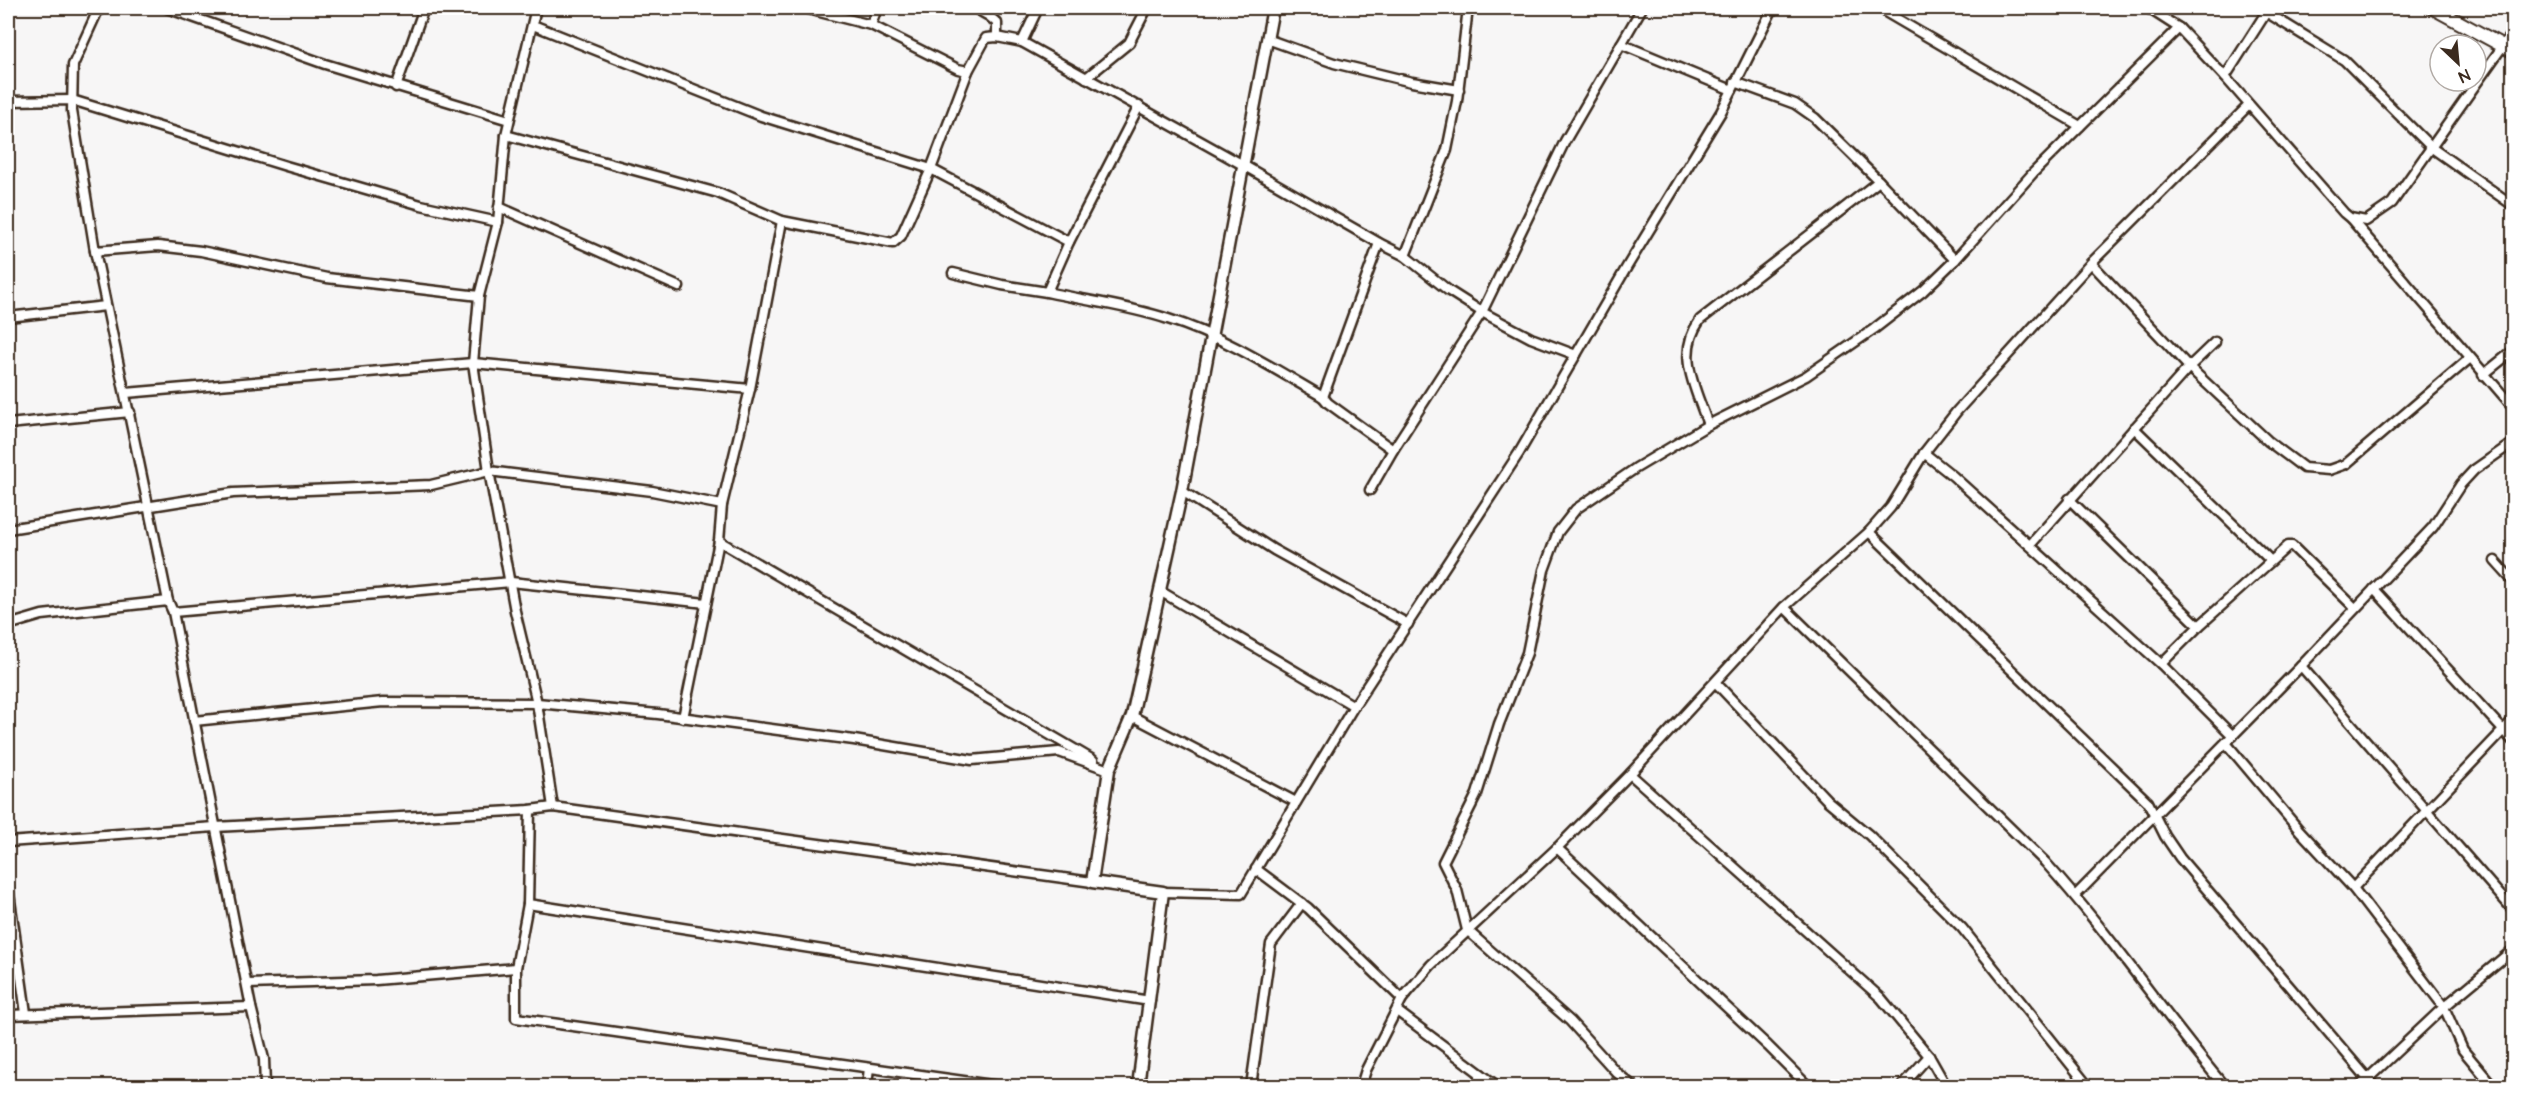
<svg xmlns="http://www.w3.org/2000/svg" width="2521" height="1094" font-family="'Architects Daughter',sans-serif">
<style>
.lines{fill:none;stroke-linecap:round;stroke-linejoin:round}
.minor-casing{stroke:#3b2a1e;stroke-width:13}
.tertiary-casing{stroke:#3b2a1e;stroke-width:15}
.secondary-casing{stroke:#3b2a1e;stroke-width:16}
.minor{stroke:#fff;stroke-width:8}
.tertiary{stroke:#fff;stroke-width:10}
.secondary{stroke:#fff;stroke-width:12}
</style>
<rect width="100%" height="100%" fill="#f7f6f6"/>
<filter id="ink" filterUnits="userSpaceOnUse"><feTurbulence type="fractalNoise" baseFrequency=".0167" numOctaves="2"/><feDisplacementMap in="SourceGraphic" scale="12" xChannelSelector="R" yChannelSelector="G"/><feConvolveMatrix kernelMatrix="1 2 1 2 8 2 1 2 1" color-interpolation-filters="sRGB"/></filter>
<g filter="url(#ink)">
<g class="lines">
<defs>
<g id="minor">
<polyline points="99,8 73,65 72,111 95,251 168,601 173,612 251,1007 264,1059 265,1086"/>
<polyline points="167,8 325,64 509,120"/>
<polyline points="536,8 506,135 498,222 479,296 473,363 489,471 515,611 537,703 553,807"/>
<polyline points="804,8 871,25 958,69 968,71"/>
<polyline points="975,8 989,16 997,23 997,37"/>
<polyline points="2148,8 2179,28 2225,77"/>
<polyline points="2269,8 2225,77 2344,213 2350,218 2366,221 2392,203 2514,30"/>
<polyline points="2266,12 2344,60 2432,148 2514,206"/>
<polyline points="1887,13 2080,126"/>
<polyline points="533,25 761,116 931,169 1069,242"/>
<polyline points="871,25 877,8"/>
<polyline points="1267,39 1334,63 1412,82 1459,90"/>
<polyline points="1022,42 1038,8"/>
<polyline points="1621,44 1732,90"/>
<polyline points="1086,78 1129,43 1147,8"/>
<polyline points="1735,82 1795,104 1815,118 1879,181"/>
<polyline points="396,87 424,8"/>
<polyline points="8,101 72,100 286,166 421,205 498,222"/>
<polyline points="506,135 718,193 782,221 893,243 901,236 931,169 968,71 986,38 997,37 1022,42 1243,165 1379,243 1405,256 1449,291 1482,312 1531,338 1576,355"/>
<polyline points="499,207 679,287"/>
<polyline points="2351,219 2514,408"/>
<polyline points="95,251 158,246 201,251 327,278 479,296"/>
<polyline points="1405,256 1447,150 1457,101 1468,8"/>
<polyline points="2091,263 2189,367 2268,441 2304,468 2329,470 2346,464 2469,359"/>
<polyline points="953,273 1002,285 1047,292 1069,242 1139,106"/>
<path d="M1047 292C1087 301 1129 306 1168 319 1223 336 1273 368 1323 397L1328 403 1393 450"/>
<polyline points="8,317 106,306"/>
<polyline points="2483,375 2514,350"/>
<polyline points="126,393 473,363 750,389"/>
<polyline points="1323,397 1379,243"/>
<polyline points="8,424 130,412"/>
<path d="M1708 425C1696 388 1675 355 1700 320L1879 181 1955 260"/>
<polyline points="2134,428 2270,560"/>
<polyline points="1924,453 1953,476 2161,664 2233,736"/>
<polyline points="1370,490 1393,450 1482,312 1565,141 1642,8"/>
<polyline points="1182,491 1274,550 1408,624"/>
<polyline points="2069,499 2199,626"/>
<polyline points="8,529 233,493 431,485 489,471 652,491 722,505"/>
<polyline points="1869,532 2148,802 2165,836 2180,858 2374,1086"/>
<polyline points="719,541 1093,760"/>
<polyline points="2030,545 2189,367 2215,342"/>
<polyline points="2495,561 2514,582"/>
<polyline points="2374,589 2514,742"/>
<polyline points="1160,591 1354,706"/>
<path d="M1784 607 2045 862C2109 933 2163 1013 2224 1086"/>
<polyline points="173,612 511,582 706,603"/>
<polyline points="8,625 42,615 168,601"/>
<polyline points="2161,664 2199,626 2288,546 2292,546 2355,608"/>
<polyline points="2301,666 2514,911"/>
<polyline points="1716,683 1828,801 1869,835 1962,928 2088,1086"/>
<polyline points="1132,716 1296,802"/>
<polyline points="683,718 719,541 722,505 750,389 782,221"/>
<polyline points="194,721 383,702 537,703 658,714 854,740 972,760 1059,752 1109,770"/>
<polyline points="2226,743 2300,831 2353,888 2444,1007 2463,1050 2493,1086"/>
<polyline points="1630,774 1881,998 1929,1056 1946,1086"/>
<polyline points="530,810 528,904 516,968 516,1018 999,1086"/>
<polyline points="8,842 215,827 530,810 553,807 1092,882"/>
<polyline points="1557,848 1768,1046 1808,1086"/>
<polyline points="1256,869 1308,908 1402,999"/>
<polyline points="8,886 26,1013"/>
<polyline points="2353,888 2514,719"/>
<polyline points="1163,892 1241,894 1354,706 1519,453 1628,265 1721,112 1773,8"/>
<polyline points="2075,896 2301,666 2433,527 2461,484 2474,470 2514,442"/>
<polyline points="528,904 1150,1001"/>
<polyline points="248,984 376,980 516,968"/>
<polyline points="1397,1011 1497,1086"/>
<polyline points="8,1015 251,1007"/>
<polyline points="867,1086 869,1068"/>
<polyline points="1251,1086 1271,944 1302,903"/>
<polyline points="1361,1086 1366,1070 1402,999 1431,965 1557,848 1630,774 1784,607 1869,532 1891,507 1924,453 1957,411 2091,263 2249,105"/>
<polyline points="1477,1086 1481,1074"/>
<polyline points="1633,1086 1617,1073 1570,1021 1467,930 1457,890 1443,862 1477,794 1499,724 1527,653 1544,570 1558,532 1576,509 1636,468 1708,425 1806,376 1874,329 1923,291 1955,260 2033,173 2179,28"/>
<polyline points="1902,1086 1929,1056"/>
<polyline points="2360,1086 2444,1007 2514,949"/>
</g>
<polyline id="tertiary" points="1138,1086 1163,892 1092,882 1109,770 1132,716 1182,491 1273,8"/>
<polyline id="secondary" points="2433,8 2514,52"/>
</defs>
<use href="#minor" class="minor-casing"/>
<use href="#tertiary" class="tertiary-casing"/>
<use href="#secondary" class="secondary-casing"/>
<use href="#minor" class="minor"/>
<use href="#tertiary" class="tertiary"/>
<use href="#secondary" class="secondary"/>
</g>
</g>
<rect width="2521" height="1094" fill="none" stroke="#fff" stroke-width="30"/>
<rect x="15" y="15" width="2491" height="1064" fill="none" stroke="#3b2a1e" stroke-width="2" filter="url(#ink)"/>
<g transform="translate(2458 63) rotate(154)"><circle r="28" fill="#ffffff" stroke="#b1aaa5" stroke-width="1.5"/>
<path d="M0-4.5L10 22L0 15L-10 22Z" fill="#3b2a1e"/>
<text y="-9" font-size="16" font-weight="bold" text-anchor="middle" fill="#3b2a1e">N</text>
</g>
</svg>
